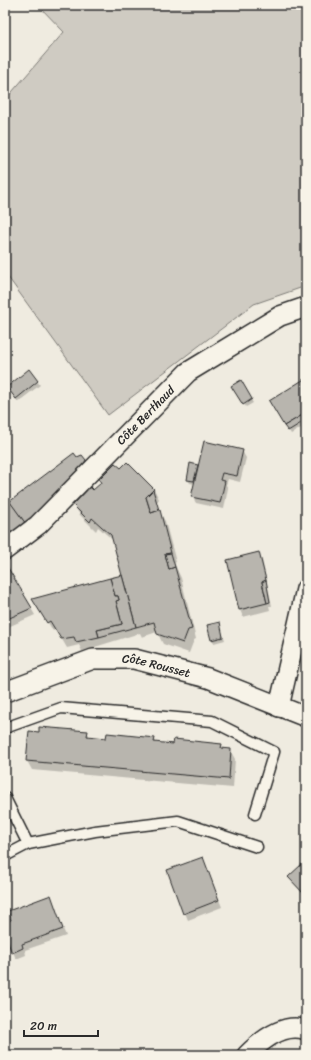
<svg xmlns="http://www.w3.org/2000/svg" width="311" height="1060" font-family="Sriracha,sans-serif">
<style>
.green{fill:#cfcbc2;stroke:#7d7b76}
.shadow{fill:#0003}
.building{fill:#b8b5ae;stroke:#2b2b2b}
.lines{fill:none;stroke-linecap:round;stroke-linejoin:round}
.lane-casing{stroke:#2b2b2b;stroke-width:13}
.street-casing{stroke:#2b2b2b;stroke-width:22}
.lane{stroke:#f7f3e8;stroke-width:10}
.street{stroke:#f7f3e8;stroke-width:19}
.labels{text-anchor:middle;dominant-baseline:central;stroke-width:3.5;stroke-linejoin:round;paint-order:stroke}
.street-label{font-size:12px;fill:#2b2b2b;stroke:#f7f3e8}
</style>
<rect width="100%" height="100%" fill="#efebe0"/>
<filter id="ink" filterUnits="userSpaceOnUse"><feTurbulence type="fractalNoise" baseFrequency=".025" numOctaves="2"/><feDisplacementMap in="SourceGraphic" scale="8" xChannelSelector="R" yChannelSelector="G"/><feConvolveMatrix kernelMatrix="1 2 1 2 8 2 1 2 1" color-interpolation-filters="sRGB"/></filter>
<g filter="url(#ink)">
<polygon class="green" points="38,5 306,5 306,286 254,304 108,415 5,273 5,100 64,32"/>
<g class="shadow">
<polygon points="29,371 40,385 18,402 11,393 5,397 5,384 8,387"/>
<polygon points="306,379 306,425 291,434 271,401"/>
<polygon points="241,382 253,403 246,407 233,386"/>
<polygon points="242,451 246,458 240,482 228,479 226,485 228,488 224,509 196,503 192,496 195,484 190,483 188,480 191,465 199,466"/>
<polygon points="154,489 159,499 157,502 159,512 165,521 176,562 174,563 181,578 196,639 194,640 189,653 163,644 157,632 142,637 140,633 82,651 79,645 67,648 56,629 53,631 34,599 124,580 114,541 98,527 96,531 80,515 74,505 93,491"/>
<polygon points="258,553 262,560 272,606 269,606 270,610 243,617 240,610 228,561"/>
<polygon points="5,565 35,615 8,627 7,624 5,625"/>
<polygon points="219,623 225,640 214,643 212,639"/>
<polygon points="87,732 90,737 107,739 154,739 157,743 221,745 224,749 230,750 235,759 233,788 32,770 27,761"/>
<polygon points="202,858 222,907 188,920 168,871"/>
<polygon points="306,865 306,898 289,877"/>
<polygon points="50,896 66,936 25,950 26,955 16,959 5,932 5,923 12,920"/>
</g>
<g class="building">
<polygon points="29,369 38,381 16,399 7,387"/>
<polygon points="306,378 306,413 284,426 269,401"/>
<polygon points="241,380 252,399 243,405 231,386"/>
<polygon points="306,413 306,420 288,431 284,426"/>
<polygon points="204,441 243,450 237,476 222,473 220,480 225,481 220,503 191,497"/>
<polygon points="74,453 77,457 82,455 86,460 83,466 26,524 9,502"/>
<polygon points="127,462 154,489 146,497 151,513 160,510 171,553 165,554 169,569 175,567 192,629 188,630 183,643 157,634 154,622 136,627 111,535 92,518 90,522 73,505 90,487 93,490 101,483 99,479 115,463 121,468"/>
<polygon points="190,463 198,465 194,481 187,480"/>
<polygon points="153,490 159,510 151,513 146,497"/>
<polygon points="5,495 26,524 11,536 5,528"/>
<polygon points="259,552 266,580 262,582 267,603 239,610 227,560"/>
<polygon points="171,553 175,567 169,569 165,554"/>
<polygon points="5,563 32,608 5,620"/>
<polygon points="122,575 136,627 99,637 97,630 122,624 116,601 119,600 118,596 115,596 110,578"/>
<polygon points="110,578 115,596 118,596 119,600 116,601 122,624 97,630 99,637 76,642 74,637 61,639 50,621 47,623 32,599"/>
<polygon points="266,580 270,602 267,603 262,582"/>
<polygon points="220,622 223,637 211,640 207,625"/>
<polygon points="39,727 88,731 87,736 106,738 107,733 155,738 154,742 173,744 174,739 222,744 221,748 231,749 229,779 26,761 29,731 39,732"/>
<polygon points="203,857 219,900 183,914 167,870"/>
<polygon points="302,864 304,866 306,864 306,896 288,877"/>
<polygon points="51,895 63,929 22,944 23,948 12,953 5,935 5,921 11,920 8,911"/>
</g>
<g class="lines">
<defs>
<g id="lane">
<polyline points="5,728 61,708 212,721 274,752 255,814"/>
<polyline points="5,798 28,844 5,856"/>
<polyline points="28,844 95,831 178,821 257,847"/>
</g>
<g id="street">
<path id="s1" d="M5 550 38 525 188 372 280 316 306 307"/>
<path id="s2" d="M5 692 93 659H134L208 678 306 717"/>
<polyline points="279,707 306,589"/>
<path d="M247 1055C261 1041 284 1022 306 1030"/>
</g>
</defs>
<use href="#lane" class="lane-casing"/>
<use href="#street" class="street-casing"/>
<use href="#lane" class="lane"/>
<use href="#street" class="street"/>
</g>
</g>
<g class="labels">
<g class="street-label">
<text stroke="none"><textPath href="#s1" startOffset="195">Côte Berthaud</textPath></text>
<text stroke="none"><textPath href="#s2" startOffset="158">Côte Rousset</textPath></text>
</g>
</g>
<rect width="311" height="1060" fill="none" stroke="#f7f3e8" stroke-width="20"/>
<rect x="10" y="10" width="291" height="1040" fill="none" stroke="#2b2b2b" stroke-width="1.5" filter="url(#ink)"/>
<path d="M24 1030v6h74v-6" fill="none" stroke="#2b2b2b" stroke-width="2"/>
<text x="30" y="1030" font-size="12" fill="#2b2b2b" stroke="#f7f3e8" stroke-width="3" paint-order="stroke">20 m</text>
</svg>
